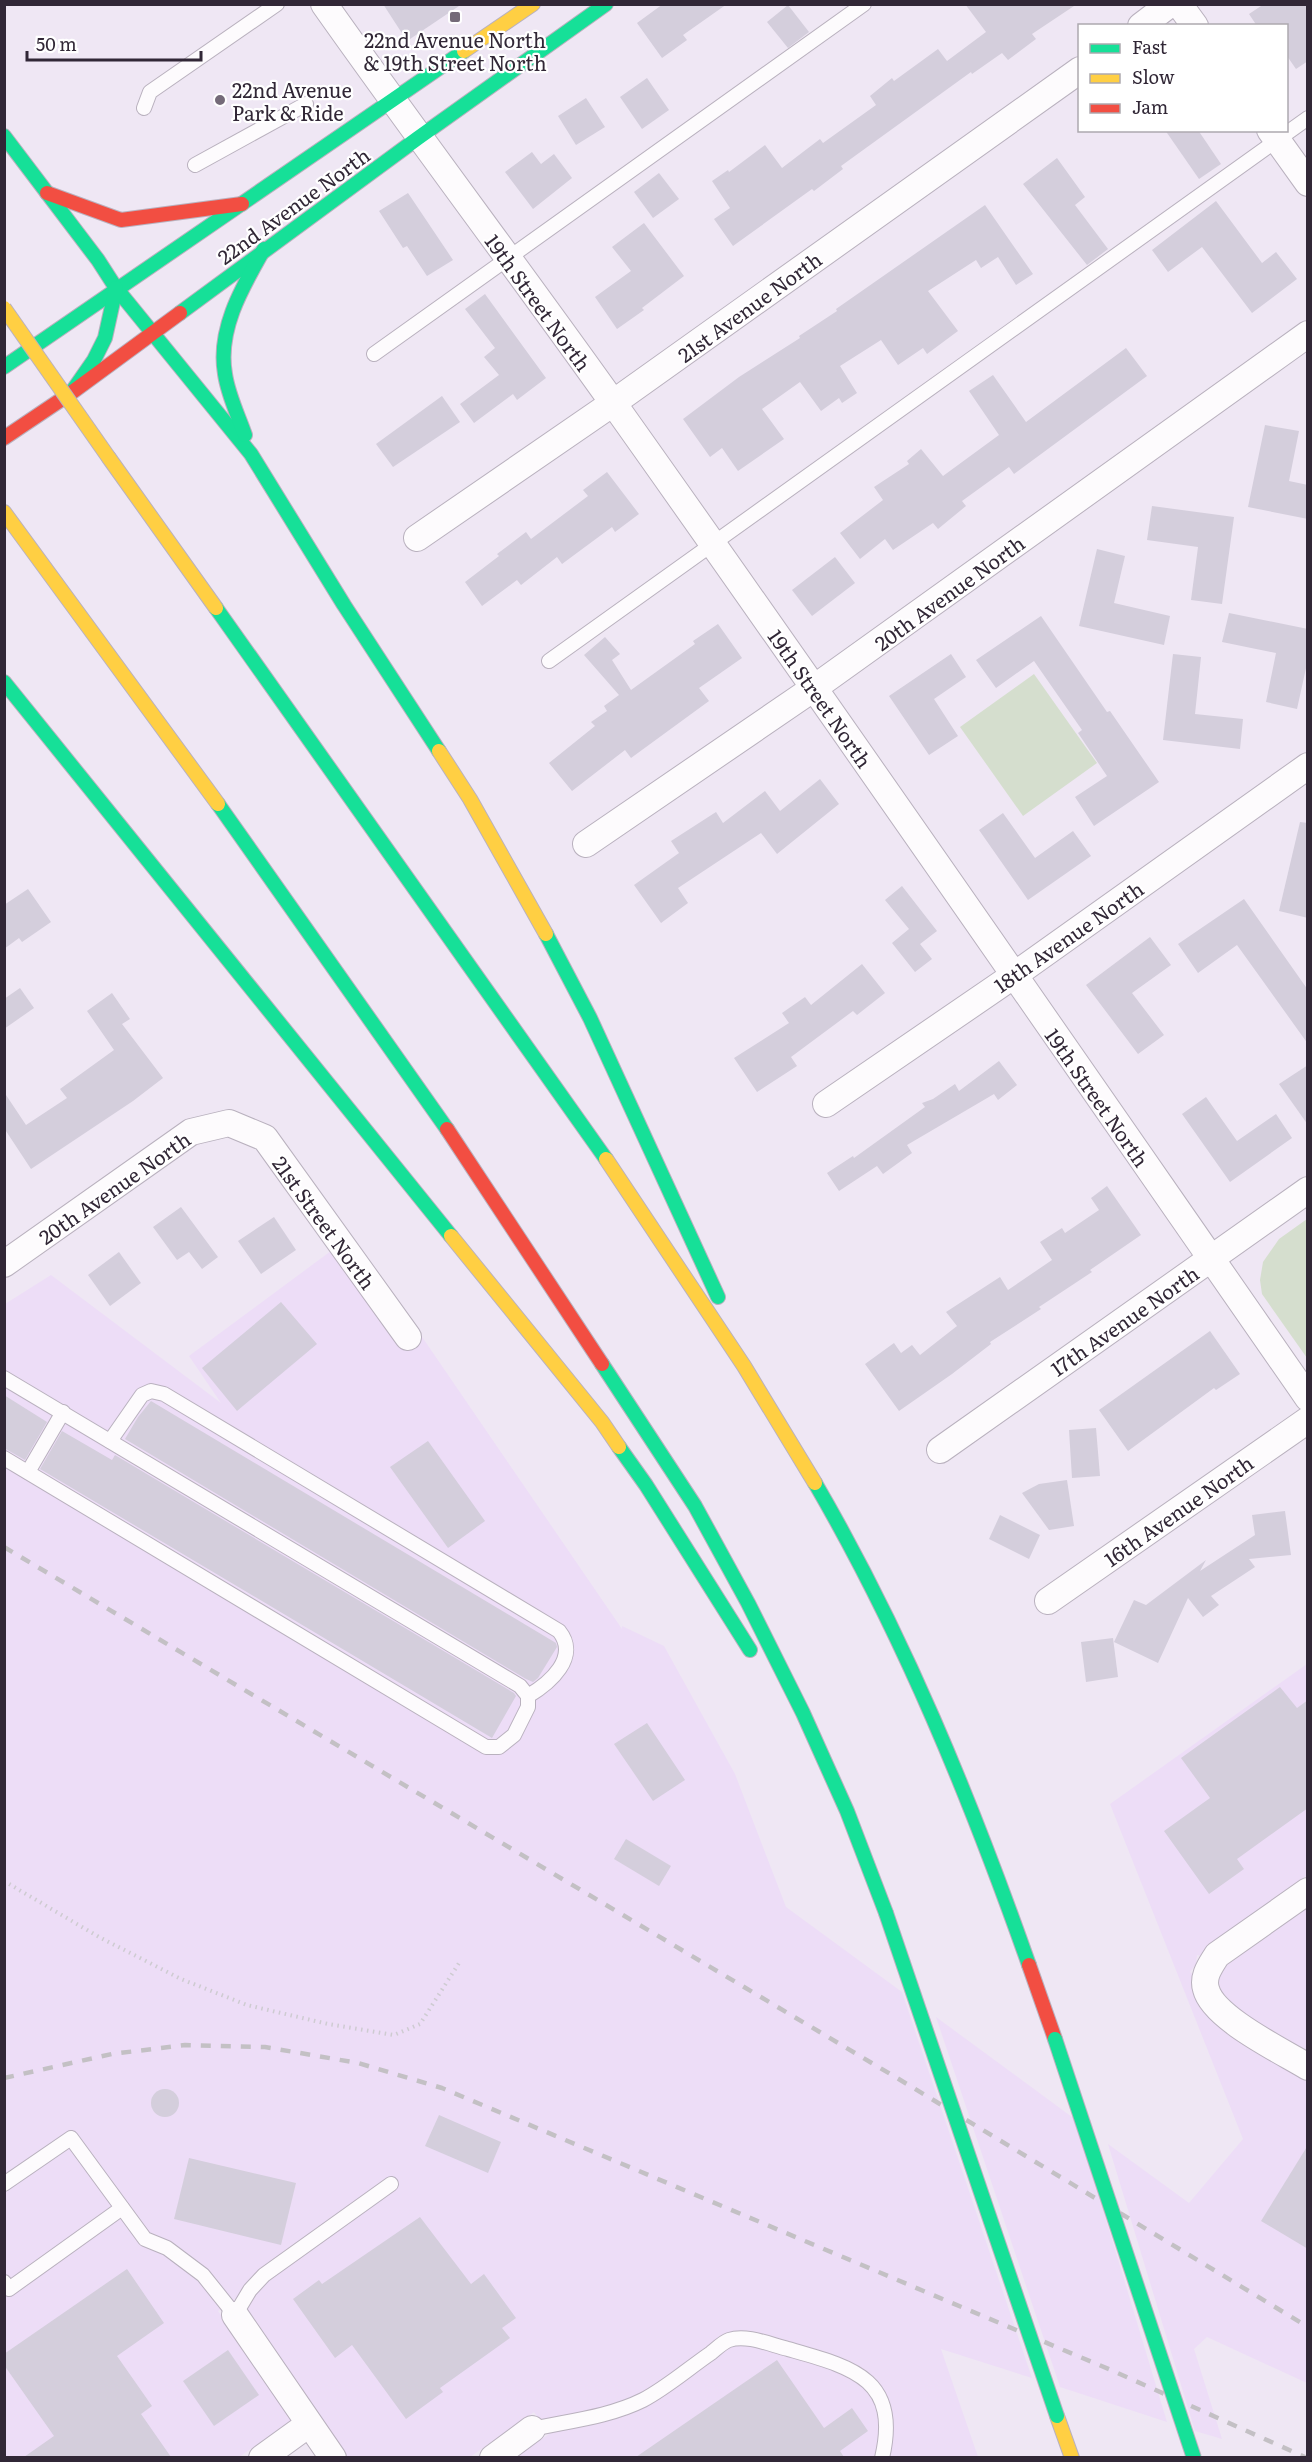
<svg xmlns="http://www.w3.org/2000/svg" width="1312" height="2462" font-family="Literata,serif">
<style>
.built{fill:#edddf7}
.green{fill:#d5dece}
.building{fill:#d4cedc}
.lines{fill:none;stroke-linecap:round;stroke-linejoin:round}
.lane-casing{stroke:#b9b1be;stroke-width:16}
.street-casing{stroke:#b9b1be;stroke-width:28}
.fast-casing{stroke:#b9b1be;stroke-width:16}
.slow-casing{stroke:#b9b1be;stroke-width:16}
.jam-casing{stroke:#b9b1be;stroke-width:16}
.path{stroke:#cecbd1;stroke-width:4;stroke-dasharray:1.5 4.5;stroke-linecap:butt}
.lane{stroke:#fdfbfd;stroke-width:14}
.street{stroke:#fdfbfd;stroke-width:26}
.fast{stroke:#16e098;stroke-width:14}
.slow{stroke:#ffcf43;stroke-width:14}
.jam{stroke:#f24e42;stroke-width:14}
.rail{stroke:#c3c0c4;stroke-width:4.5;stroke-dasharray:10 10;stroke-linecap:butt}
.fast-bridge-casing{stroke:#b9b1be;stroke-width:16;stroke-linecap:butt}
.slow-bridge-casing{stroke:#b9b1be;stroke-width:16;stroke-linecap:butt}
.fast-bridge{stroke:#16e098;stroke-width:14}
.slow-bridge{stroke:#ffcf43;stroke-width:14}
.poi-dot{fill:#746a78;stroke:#fff;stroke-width:2}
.labels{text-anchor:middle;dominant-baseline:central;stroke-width:4.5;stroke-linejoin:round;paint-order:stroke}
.poi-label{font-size:20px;fill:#312736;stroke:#fff}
.street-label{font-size:20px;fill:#312736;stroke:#fff}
</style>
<rect width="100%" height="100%" fill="#efe7f4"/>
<g class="built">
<polygon points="331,1251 418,1331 622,1629 622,1626 664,1646 735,1774 786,1907 902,1992 1032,2378 941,2349 978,2457 516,2457 549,2434 534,2412 470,2457 348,2457 238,2297 218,2311 292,2420 239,2457 5,2458 5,1304 51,1275 221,1403 189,1356"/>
<polygon points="1307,1664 1307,1875 1210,1944 1201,1956 1197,1955 1196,1964 1190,1972 1194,1975 1194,1992 1204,2013 1223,2029 1307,2082 1307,2383 1207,2337 1194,2349 1222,2439 1195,2431 1108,2144 1189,2203 1243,2139 1110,1804"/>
<polygon points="1307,1908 1307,2053 1235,2008 1222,1996 1218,1987 1219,1976 1227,1965"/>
<polygon points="936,2017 1076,2120 1167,2422 1060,2387"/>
</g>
<g class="green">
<polygon points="1034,674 1097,763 1023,816 960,727"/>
<polygon points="1307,1219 1307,1358 1262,1294 1260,1280 1263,1262 1279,1239"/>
</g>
<g class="building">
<polygon points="383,4 462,4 407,41"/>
<polygon points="663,4 727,4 683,35 687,40 662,58 637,23"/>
<polygon points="965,4 1077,4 1032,34 1036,39 1008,60 1002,53 972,74 971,72 841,166 843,169 814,191 812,189 733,246 714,219 730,208 712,181 728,170 729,172 765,145 782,168 820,139 823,143 876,105 870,96 892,78 894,81 938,49 947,61 986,32"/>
<polygon points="1264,4 1308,4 1308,61 1296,69 1287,56 1287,26 1257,26 1249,14"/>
<polygon points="788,5 809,32 788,48 767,22"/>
<polygon points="647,78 669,110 642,129 620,97"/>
<polygon points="586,98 605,127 576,145 558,116"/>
<polygon points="1165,130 1198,130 1221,164 1199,179"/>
<polygon points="532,152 541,164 554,154 572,178 533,209 505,172"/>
<polygon points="1057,158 1085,197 1075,205 1108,249 1087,265 1023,184"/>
<polygon points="659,173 679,199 653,218 634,192"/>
<polygon points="408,193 453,260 427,276 407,246 403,248 379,211"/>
<polygon points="1216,201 1262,263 1276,252 1297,279 1252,313 1202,247 1168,272 1152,250"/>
<polygon points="985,205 1033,274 1016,285 998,257 981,268 976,260 928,291 958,331 927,354 923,348 898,365 881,340 840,366 857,393 842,403 839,398 821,411 800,382 762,409 784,439 738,471 722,448 710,457 683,419 739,377 800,338 799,336 837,311 836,309"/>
<polygon points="644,223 684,276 642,308 644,310 617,329 595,297 631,271 612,247"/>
<polygon points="485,294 546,378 517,400 513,394 474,423 460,404 499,375 484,357 495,348 465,309"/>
<polygon points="1126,348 1147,376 1014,474 1009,467 962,501 966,506 938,529 933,523 893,550 885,539 860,559 840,533 883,500 874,487 909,464 907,461 921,449 943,476 999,435 969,391 993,375 1026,422"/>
<polygon points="442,396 460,422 393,467 376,444"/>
<polygon points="1265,425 1299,431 1289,481 1308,485 1308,519 1248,507"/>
<polygon points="607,472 639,514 615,532 612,527 562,564 557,557 521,585 517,580 482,606 465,582 499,556 497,554 526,532 531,539 588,496 583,490"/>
<polygon points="1152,506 1234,517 1222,604 1191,600 1198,547 1147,540"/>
<polygon points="1097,549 1125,556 1114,603 1170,616 1164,645 1079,626"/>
<polygon points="835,557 855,583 812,616 792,590"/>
<polygon points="1229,613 1308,629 1308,659 1297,709 1266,702 1276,653 1222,642"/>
<polygon points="1041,616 1107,712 1110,711 1159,782 1094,826 1075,797 1107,776 1078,733 1082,730 1034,661 996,688 976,660"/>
<polygon points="718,624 742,658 699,688 709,701 631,758 625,750 572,791 549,763 595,726 591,722 607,711 604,706 619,695 584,655 605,637 620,654 612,660 631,690 695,644 693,641"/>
<polygon points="951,654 966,677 934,699 958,736 929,755 889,696"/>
<polygon points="1173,654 1201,657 1195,714 1243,719 1240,749 1163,740"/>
<polygon points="820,779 839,804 777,854 761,833 678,888 688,903 661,923 634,885 679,853 671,841 716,812 723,823 765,791 780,811"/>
<polygon points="1003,813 1035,858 1073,831 1091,856 1028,900 979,830"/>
<polygon points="1300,822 1308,823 1308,918 1279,911"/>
<polygon points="902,886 937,931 920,944 932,959 915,972 892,943 909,929 885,900"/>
<polygon points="28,889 51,922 22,942 19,938 4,949 4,905"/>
<polygon points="1244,899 1308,990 1308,1044 1237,945 1198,973 1178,944"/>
<polygon points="1150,937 1171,965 1132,993 1164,1035 1138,1054 1086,985"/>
<polygon points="862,964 885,993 857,1015 853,1011 791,1057 797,1066 757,1092 734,1058 789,1023 782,1013 805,997 811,1005"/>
<polygon points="20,988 34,1008 4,1029 4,999"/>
<polygon points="112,993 130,1019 122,1024 163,1078 133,1101 31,1169 4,1128 4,1092 26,1125 67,1098 60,1089 114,1050 87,1011"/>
<polygon points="999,1061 1017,1085 998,1100 994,1094 907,1145 912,1153 883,1174 877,1166 839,1191 827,1173 853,1156 854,1158 925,1107 922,1103 933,1099 955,1084 959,1091"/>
<polygon points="1308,1065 1308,1125 1279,1084"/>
<polygon points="1206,1097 1237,1141 1276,1114 1292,1138 1230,1182 1182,1114"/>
<polygon points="1107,1186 1141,1235 1090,1270 1092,1272 1039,1307 1041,1309 990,1342 991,1344 952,1374 899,1411 865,1364 894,1343 901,1353 912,1345 920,1355 957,1326 946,1312 1000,1277 1008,1290 1052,1260 1040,1242 1062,1228 1065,1233 1099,1210 1091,1198"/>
<polygon points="181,1207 218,1257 202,1269 189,1252 177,1260 153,1227"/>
<polygon points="274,1217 296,1250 261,1274 238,1241"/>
<polygon points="119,1252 141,1283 110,1306 88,1275"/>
<polygon points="281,1302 317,1344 237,1411 202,1368"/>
<polygon points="1210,1331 1240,1374 1216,1390 1214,1388 1128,1451 1099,1410"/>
<polygon points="4,1395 47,1422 25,1460 4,1448"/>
<polygon points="151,1401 556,1643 557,1647 538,1678 533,1682 526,1679 125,1439 138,1417"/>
<polygon points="1096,1428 1100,1476 1072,1478 1069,1430"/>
<polygon points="62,1431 112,1460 115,1455 514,1693 516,1696 492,1738 40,1469"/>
<polygon points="428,1441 485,1521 448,1548 390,1467"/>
<polygon points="1067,1480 1074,1526 1049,1530 1022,1493 1039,1484"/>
<polygon points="1285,1511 1291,1555 1249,1559 1255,1567 1211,1596 1219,1605 1203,1617 1188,1598 1158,1663 1114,1642 1134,1600 1146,1605 1206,1560 1200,1571 1255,1535 1252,1515"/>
<polygon points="1000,1515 1040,1535 1029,1559 989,1539"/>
<polygon points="1113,1638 1118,1677 1086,1682 1081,1642"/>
<polygon points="1280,1687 1297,1708 1308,1700 1308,1808 1237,1859 1244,1869 1209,1894 1164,1831 1210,1798 1181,1758"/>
<polygon points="647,1723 685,1780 653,1801 614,1744"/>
<polygon points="626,1839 671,1866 659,1886 614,1859"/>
<circle cx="165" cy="2103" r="14"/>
<polygon points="439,2115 501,2142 488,2173 425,2146"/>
<polygon points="1308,2145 1308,2249 1261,2221"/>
<polygon points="189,2158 296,2183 281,2245 174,2219"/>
<polygon points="420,2217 471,2284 484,2274 516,2318 502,2328 510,2338 440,2388 443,2392 406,2419 352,2345 335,2358 293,2299 319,2280 322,2284"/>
<polygon points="127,2269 164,2323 117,2356 152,2406 141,2414 171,2457 24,2457 54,2436 4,2365 4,2354"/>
<polygon points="228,2350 259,2395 214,2426 183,2381"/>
<polygon points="777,2360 824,2428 852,2408 868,2431 840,2451 844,2457 636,2457"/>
</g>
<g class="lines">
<defs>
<g id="lane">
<polyline points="144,108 150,92 277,4"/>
<polyline points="195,165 306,104"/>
<polyline points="374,354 864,4"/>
<polyline points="549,661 1308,118"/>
<polyline points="4,1378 520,1686 528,1696 528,1707 514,1735 499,1747 486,1747 4,1458"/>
<path d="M110 1441 142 1395 151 1391 164 1394 559 1631C580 1657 550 1683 528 1696"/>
<polyline points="28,1472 63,1412"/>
<polyline points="4,2184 71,2138 145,2239 167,2248 203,2275 235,2315 250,2290 264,2275 391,2184"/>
<polyline points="4,2282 9,2289 122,2208"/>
<path d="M532 2429C568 2421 609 2417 643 2400 666 2388 689 2368 711 2353 716 2349 723 2342 729 2340 747 2334 771 2345 788 2349 851 2367 901 2378 882 2458"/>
</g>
<g id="street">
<path d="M324 4C420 140 520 272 616 407 849 735 1078 1067 1308 1398"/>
<polyline points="1179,4 1195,26"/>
<polyline points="1141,26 1170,4"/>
<polyline points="1270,130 1308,183"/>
<polyline points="417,538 613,403 1080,70"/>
<polyline points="586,844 814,688 1308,334"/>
<polyline points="826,1104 1013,976 1308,766"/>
<polyline points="4,1264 191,1132 229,1123 265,1138 408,1337"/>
<polyline points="940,1450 1308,1190"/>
<polyline points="1048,1601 1308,1420"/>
<path d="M1308 1891 1217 1955C1211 1965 1202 1976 1206 1989 1213 2018 1282 2051 1308 2067"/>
<polyline points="235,2315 333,2458"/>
<polyline points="262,2458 309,2424"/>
<polyline points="493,2458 532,2429"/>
</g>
<g id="fast">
<polyline points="4,136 98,260 116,288 251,454 344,605 439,751"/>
<polyline points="180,313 418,138 606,4"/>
<polyline points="4,367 464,51"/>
<polyline points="71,393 94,360 105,338 116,288"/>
<path d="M245 435C238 415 228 395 225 374 217 329 243 286 264 249"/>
<polyline points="216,608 606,1159"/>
<polyline points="4,682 451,1236"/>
<polyline points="218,804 447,1129"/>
<polyline points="546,934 590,1018 718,1297"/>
<polyline points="602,1364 695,1506 748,1603 803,1713 847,1811 886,1913"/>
<polyline points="619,1447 646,1485 750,1650"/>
<path d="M815 1483C904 1636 970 1798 1029 1965"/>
</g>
<g id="slow">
<polyline points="464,51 533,4"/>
<polyline points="109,458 216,608"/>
<polyline points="4,512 218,804"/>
<polyline points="439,751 470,799 546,934"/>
<polyline points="606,1159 744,1366 815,1483"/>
<polyline points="451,1236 602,1422 619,1447"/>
<polyline points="1057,2416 1072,2458"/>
</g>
<g id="jam">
<polyline points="47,193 121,220 242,204"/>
<polyline points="4,438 71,393 180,313"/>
<polyline points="447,1129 602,1364"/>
<polyline points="1029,1965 1055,2039"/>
</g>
</defs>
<use href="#lane" class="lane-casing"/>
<use href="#street" class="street-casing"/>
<use href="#fast" class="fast-casing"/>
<use href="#slow" class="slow-casing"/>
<use href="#jam" class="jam-casing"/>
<polyline class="path" points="4,1881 99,1937 181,1979 247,2005 328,2024 394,2035 420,2024 461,1960"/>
<use href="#lane" class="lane"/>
<use href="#street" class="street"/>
<use href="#fast" class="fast"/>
<use href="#slow" class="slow"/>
<use href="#jam" class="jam"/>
<g class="rail">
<polyline points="4,1547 897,2078 1308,2327"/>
<polyline points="4,2078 112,2054 185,2045 265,2047 358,2063 442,2088 1111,2370 1307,2458"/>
</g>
<defs>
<g id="fast-bridge">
<polyline points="886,1913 1057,2416"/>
<polyline points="1055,2039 1194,2458"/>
</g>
<polyline id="slow-bridge" points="4,308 109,458"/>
</defs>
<use href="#fast-bridge" class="fast-bridge-casing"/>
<use href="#slow-bridge" class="slow-bridge-casing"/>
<use href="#fast-bridge" class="fast-bridge"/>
<use href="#slow-bridge" class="slow-bridge"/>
</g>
<g class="poi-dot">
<rect x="449" y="11" width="12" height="12" rx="3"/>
<circle cx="220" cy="100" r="6"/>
</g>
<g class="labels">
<g class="poi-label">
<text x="455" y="39">22nd Avenue North<tspan x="455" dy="23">&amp; 19th Street North</tspan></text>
<text x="232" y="89" text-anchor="start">22nd Avenue<tspan x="232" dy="23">Park &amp; Ride</tspan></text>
</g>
<g class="street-label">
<text transform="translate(293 205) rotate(-36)">22nd Avenue North</text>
<text transform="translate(539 302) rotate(54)">19th Street North</text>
<text transform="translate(749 306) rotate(-36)">21st Avenue North</text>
<text transform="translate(949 592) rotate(-36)">20th Avenue North</text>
<text transform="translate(821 698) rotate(55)">19th Street North</text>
<text transform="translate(1068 936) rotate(-35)">18th Avenue North</text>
<text transform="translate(1098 1097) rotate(55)">19th Street North</text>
<text transform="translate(114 1187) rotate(-35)">20th Avenue North</text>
<text transform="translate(325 1222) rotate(54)">21st Street North</text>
<text transform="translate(1124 1320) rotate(-35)">17th Avenue North</text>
<text transform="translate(1178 1510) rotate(-35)">16th Avenue North</text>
</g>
</g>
<rect width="1312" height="2462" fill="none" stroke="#312736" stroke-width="12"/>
<rect x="1078" y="24" width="210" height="108" fill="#ffffff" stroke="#ada9af" stroke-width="1.5"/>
<rect x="1090" y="44" width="30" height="9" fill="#16e098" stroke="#ada9af" stroke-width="1.5"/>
<text x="1132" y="54" font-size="18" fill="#312736">Fast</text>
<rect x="1090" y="74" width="30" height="9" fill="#ffcf43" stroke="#ada9af" stroke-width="1.5"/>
<text x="1132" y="84" font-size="18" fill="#312736">Slow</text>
<rect x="1090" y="104" width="30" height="9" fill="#f24e42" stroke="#ada9af" stroke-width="1.5"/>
<text x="1132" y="114" font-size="18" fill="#312736">Jam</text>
<path d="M27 51v9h174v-9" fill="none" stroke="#312736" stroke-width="3"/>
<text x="36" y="51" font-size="18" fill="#312736" stroke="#ffffff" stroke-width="4.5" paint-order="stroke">50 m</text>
</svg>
